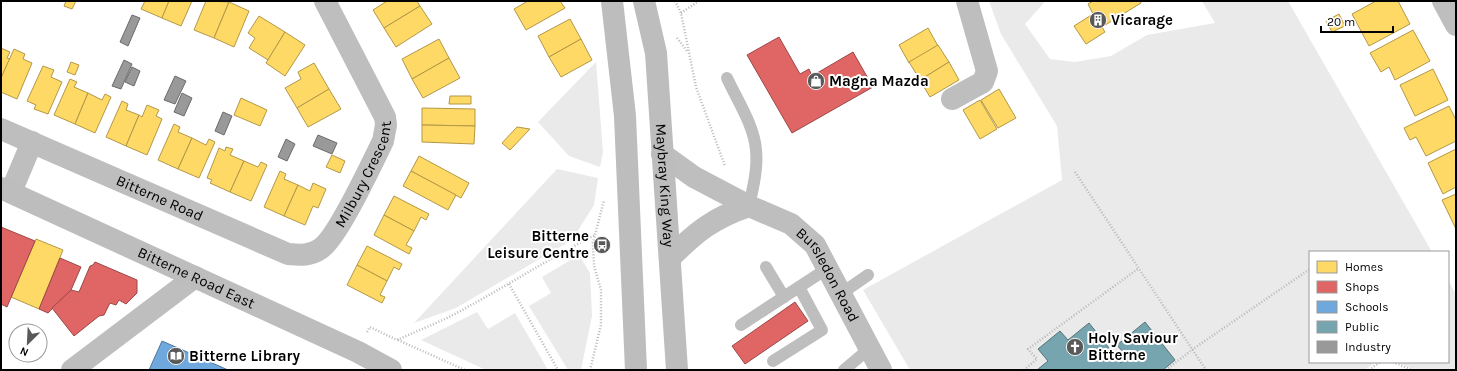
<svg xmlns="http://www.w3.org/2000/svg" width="1457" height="371" font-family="Karla,sans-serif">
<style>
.green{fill:#eaeaea}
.homes{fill:#ffd966;stroke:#b29847}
.shops{fill:#e06666;stroke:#9d4747}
.schools{fill:#6fa8dc;stroke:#4e769a}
.public{fill:#76a5af;stroke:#53747a}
.industry{fill:#999;stroke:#6b6b6b}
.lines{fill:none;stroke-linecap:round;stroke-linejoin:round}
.path{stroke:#b8b8b8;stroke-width:2.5;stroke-dasharray:1 2;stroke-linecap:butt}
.lane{stroke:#bebebe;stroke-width:12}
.street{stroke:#bebebe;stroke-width:22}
.primary{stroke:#bdbdbd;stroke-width:22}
.labels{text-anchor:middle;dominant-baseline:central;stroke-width:4;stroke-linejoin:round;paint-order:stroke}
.poi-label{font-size:15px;font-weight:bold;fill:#000;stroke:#fff;text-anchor:start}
.street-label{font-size:15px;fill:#000;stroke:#fff}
</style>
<rect width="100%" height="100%" fill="#fff"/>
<g class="green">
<polygon points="989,1 1044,1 1043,4 1025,24 1050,59 1075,62 1111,56 1147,35 1215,23 1202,1 1288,1 1432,252 1310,252 1310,362 1376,362 1365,370 910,370 863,290 1062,180 1057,126 1001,34"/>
<polygon points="596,62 603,152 600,167 569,156 538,122"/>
<polygon points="557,169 598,178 594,205 572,240 456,308 414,323"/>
<polygon points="579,255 590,273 592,316 581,370 568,370 529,306 551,293 542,277"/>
<polygon points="1448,280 1456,294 1456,370 1415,370 1396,362 1448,362"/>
<polygon points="477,312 488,329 515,313 548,370 486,370 421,340"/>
</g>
<g class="homes">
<polygon points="66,1 76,1 72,9 64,6"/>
<polygon points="145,1 169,1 162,18 141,9"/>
<polygon points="169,1 192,1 181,26 162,18"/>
<polygon points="206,1 229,2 214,38 194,30"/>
<polygon points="387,1 417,1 420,6 384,28 373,10"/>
<polygon points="528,1 560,1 565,8 526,30 514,9"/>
<polygon points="1093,1 1140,1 1141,3 1102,27 1105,32 1086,44 1074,26 1093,14 1088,4"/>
<polygon points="1376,1 1398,1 1410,24 1369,46 1352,14"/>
<polygon points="229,2 249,11 234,47 214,38"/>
<polygon points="420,6 432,24 396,47 384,28"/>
<polygon points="1339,14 1345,26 1332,32 1326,21"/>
<polygon points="259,16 285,32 268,60 249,48 255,38 248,33"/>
<polygon points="570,19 581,39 549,57 538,36"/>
<polygon points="928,28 938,46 909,63 899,45"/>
<polygon points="1413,30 1430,61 1395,80 1389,67 1381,72 1370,53"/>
<polygon points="285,32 305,45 285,76 266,63"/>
<polygon points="439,39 449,58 412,79 402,59"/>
<polygon points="581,39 592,60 561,77 549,57"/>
<polygon points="938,45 949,62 920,80 909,62"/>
<polygon points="1,48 10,52 7,58 10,59 1,78"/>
<polygon points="14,49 25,54 23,59 32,63 17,99 1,92 1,78"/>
<polygon points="449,58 460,78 423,98 412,79"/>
<polygon points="71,62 79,65 75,75 67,72"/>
<polygon points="949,62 959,80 930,97 920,80"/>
<polygon points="314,63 329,89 297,108 285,88 301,79 298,72"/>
<polygon points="43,66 54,70 51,77 62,82 48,114 34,109 36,105 27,101"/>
<polygon points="1433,69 1448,100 1415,116 1400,85"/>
<polygon points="70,79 77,82 74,87 88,93 75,124 54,115"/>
<polygon points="329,89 341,109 308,127 297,108"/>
<polygon points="999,89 1016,118 998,128 981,100"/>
<polygon points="88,93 102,100 105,94 111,97 95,133 75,124"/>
<polygon points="450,96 471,96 471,104 449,104"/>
<polygon points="241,98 267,110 260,126 234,115"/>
<polygon points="980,100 997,129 980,139 963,110"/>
<polygon points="122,101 128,104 126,110 139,115 126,146 106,137"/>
<polygon points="147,105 159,110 156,116 162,119 147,155 126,146 139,115 142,117"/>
<polygon points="1449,106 1456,120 1456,141 1426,156 1416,137 1410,140 1404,128"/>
<polygon points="422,108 475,109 475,126 422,125"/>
<polygon points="174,124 180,127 178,132 192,138 178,169 158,160"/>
<polygon points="422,125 475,126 474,144 422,142"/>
<polygon points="517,127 530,129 510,150 502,143"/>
<polygon points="192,138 206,145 209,139 215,142 199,178 178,169"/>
<polygon points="226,147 233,149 230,155 244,161 230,192 210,183 212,180 207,178 219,148 225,151"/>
<polygon points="1456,149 1456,187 1443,194 1428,163"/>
<polygon points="332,155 345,161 340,173 326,167"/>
<polygon points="419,156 469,183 461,198 411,171"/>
<polygon points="244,161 258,167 261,162 267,165 251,201 230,192"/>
<polygon points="280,171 286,174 284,179 298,185 284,216 264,207"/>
<polygon points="411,171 456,195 448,210 403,186"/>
<polygon points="313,183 326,189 318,208 313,206 305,225 284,216 298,185 310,191"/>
<polygon points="1456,194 1456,229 1442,200"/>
<polygon points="394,196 429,214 426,220 421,217 414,231 384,215"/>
<polygon points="384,215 414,231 406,245 412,248 409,254 374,235"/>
<polygon points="36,239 63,250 39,309 11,297"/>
<polygon points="367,246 402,264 399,270 394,267 387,281 357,265"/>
<polygon points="357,265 387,281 380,295 385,297 382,303 347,285"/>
</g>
<g class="shops">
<polygon points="779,37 800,74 809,69 812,76 853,52 873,87 792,133 747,55"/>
<polygon points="1,227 35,241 7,307 1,304"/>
<polygon points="60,258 81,267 71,290 48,313 39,309"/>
<polygon points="95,262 137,280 137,293 126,304 119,300 116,305 110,303 104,315 99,316 74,336 52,308 71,290 79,292 90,266 93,265"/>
<polygon points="795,302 808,321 745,364 732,346"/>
</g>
<polygon class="schools" points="162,341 219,366 228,370 149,370"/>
<polygon class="public" points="1145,322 1175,360 1163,370 1037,370 1048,361 1038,349 1060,331 1068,340 1089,323 1121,363 1128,358 1117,345"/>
<g class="industry">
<polygon points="132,15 140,18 128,46 120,42"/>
<polygon points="124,60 132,64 121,89 112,86"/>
<polygon points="132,67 140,71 134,86 125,82"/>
<polygon points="175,76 186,81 175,104 164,100"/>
<polygon points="182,93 192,98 184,116 174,112"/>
<polygon points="223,112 232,116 224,135 215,131"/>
<polygon points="318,135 337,143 332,154 313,146"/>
<polygon points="286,139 295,144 287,161 278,157"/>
</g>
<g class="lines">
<g class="path">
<polyline points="675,1 681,13 696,87 725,166"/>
<polyline points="681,13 699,1"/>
<polyline points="677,38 687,51"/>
<polyline points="1075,172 1206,370"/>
<polyline points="509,284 558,370"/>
<path d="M367 332 370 327 397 340C413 333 429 326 445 319 496 293 544 261 595 235"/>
<polyline points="398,340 465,370"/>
<polyline points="1393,362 1412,370"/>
<polyline points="590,370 601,325 601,290 594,266 593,243 604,200"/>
<polyline points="1024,370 1037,359 1028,349 1139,268"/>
<polyline points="1166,370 1193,349 1310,269"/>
<polyline points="1369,370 1380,362"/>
</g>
<g class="lane">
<path d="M727 78C737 100 754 125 756 150 758 168 753 188 749 206"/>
<polyline points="766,267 784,297"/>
<polyline points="842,293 868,275"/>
<polyline points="741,325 828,268"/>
<polyline points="773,361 822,330 799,287"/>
<polyline points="844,370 870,348"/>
</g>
<g class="street">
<polyline points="1443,1 1456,25"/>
<polyline points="952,99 983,82 987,71 967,1"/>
<path id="s1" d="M1 129 288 254C300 255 310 256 320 249 337 239 372 163 383 141L386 125 385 117 325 1"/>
<path id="s2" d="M662 154 694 177 749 206 791 224 815 245 881 370"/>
<polyline points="11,192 32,142"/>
<path d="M670 258C696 232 713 218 749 206"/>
<polyline points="72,370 195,277"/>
</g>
<g class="primary">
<polyline points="612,1 625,116 636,370"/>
<path id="s3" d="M644 1 656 53 677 370"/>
<path id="s4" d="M1 188 358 352 391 370"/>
</g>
</g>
<defs>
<symbol id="building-disc" viewBox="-11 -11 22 22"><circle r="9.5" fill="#595959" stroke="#fff"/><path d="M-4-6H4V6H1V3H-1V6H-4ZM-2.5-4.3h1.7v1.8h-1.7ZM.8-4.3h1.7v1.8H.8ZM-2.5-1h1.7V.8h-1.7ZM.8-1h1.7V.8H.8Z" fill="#fff"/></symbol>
<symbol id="shop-disc" viewBox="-11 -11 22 22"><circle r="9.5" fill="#595959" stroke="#fff"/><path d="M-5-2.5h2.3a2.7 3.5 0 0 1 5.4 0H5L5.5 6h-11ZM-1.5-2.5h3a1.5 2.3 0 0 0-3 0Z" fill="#fff"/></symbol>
<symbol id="bus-disc" viewBox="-11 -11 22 22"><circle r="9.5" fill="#595959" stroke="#fff"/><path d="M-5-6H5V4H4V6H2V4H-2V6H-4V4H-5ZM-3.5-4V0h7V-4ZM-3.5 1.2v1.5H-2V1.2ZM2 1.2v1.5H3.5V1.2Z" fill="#fff"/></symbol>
<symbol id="church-disc" viewBox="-11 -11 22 22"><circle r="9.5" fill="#595959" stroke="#fff"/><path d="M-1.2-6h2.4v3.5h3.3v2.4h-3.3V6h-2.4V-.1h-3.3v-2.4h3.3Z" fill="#fff"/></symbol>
<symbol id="library-disc" viewBox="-11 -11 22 22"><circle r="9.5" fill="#595959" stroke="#fff"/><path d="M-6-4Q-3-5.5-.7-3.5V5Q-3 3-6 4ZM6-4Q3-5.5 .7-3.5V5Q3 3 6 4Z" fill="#fff"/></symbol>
</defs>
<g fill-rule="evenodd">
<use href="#building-disc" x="1088" y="10" width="20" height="20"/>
<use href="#shop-disc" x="806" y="71" width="20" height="20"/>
<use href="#bus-disc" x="592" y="235" width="20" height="20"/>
<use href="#church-disc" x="1065" y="337" width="20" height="20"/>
<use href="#library-disc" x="166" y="346" width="20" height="20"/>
</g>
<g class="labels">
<g class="poi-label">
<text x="1111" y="20">Vicarage</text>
<text x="829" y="81">Magna Mazda</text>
<text x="589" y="236" text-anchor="end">Bitterne<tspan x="589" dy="17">Leisure Centre</tspan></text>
<text x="1088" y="338">Holy Saviour<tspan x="1088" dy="17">Bitterne</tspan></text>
<text x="189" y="356">Bitterne Library</text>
</g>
<g class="street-label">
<text stroke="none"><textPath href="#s1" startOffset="434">Milbury Crescent</textPath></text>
<text stroke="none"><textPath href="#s3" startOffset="186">Maybray King Way</textPath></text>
<text stroke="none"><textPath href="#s1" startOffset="173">Bitterne Road</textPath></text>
<text stroke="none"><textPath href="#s2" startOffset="211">Bursledon Road</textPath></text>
<text stroke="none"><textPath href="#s4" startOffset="215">Bitterne Road East</textPath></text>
</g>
</g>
<rect width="1457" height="371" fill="none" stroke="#000000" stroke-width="4"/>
<rect x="1309" y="251" width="140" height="112" fill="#ffffff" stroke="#999999"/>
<rect x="1317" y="261" width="20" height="12" fill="#ffd966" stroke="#999999"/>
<text x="1345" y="271" font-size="12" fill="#000000">Homes</text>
<rect x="1317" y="281" width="20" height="12" fill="#e06666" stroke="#999999"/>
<text x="1345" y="291" font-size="12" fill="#000000">Shops</text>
<rect x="1317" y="301" width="20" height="12" fill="#6fa8dc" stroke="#999999"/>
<text x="1345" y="311" font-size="12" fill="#000000">Schools</text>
<rect x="1317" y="321" width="20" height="12" fill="#76a5af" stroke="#999999"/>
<text x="1345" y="331" font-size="12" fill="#000000">Public</text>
<rect x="1317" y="341" width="20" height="12" fill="#999999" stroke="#999999"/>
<text x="1345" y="351" font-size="12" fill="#000000">Industry</text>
<g transform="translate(28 343) rotate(204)"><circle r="19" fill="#ffffff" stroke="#999999"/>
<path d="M0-3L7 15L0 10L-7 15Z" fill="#595959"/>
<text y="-6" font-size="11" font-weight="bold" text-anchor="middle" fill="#000000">N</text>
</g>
<path d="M1321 26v6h72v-6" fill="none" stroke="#000000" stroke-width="2"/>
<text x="1327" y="26" font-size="12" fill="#000000" stroke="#ffffff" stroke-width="3" paint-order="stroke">20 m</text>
</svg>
